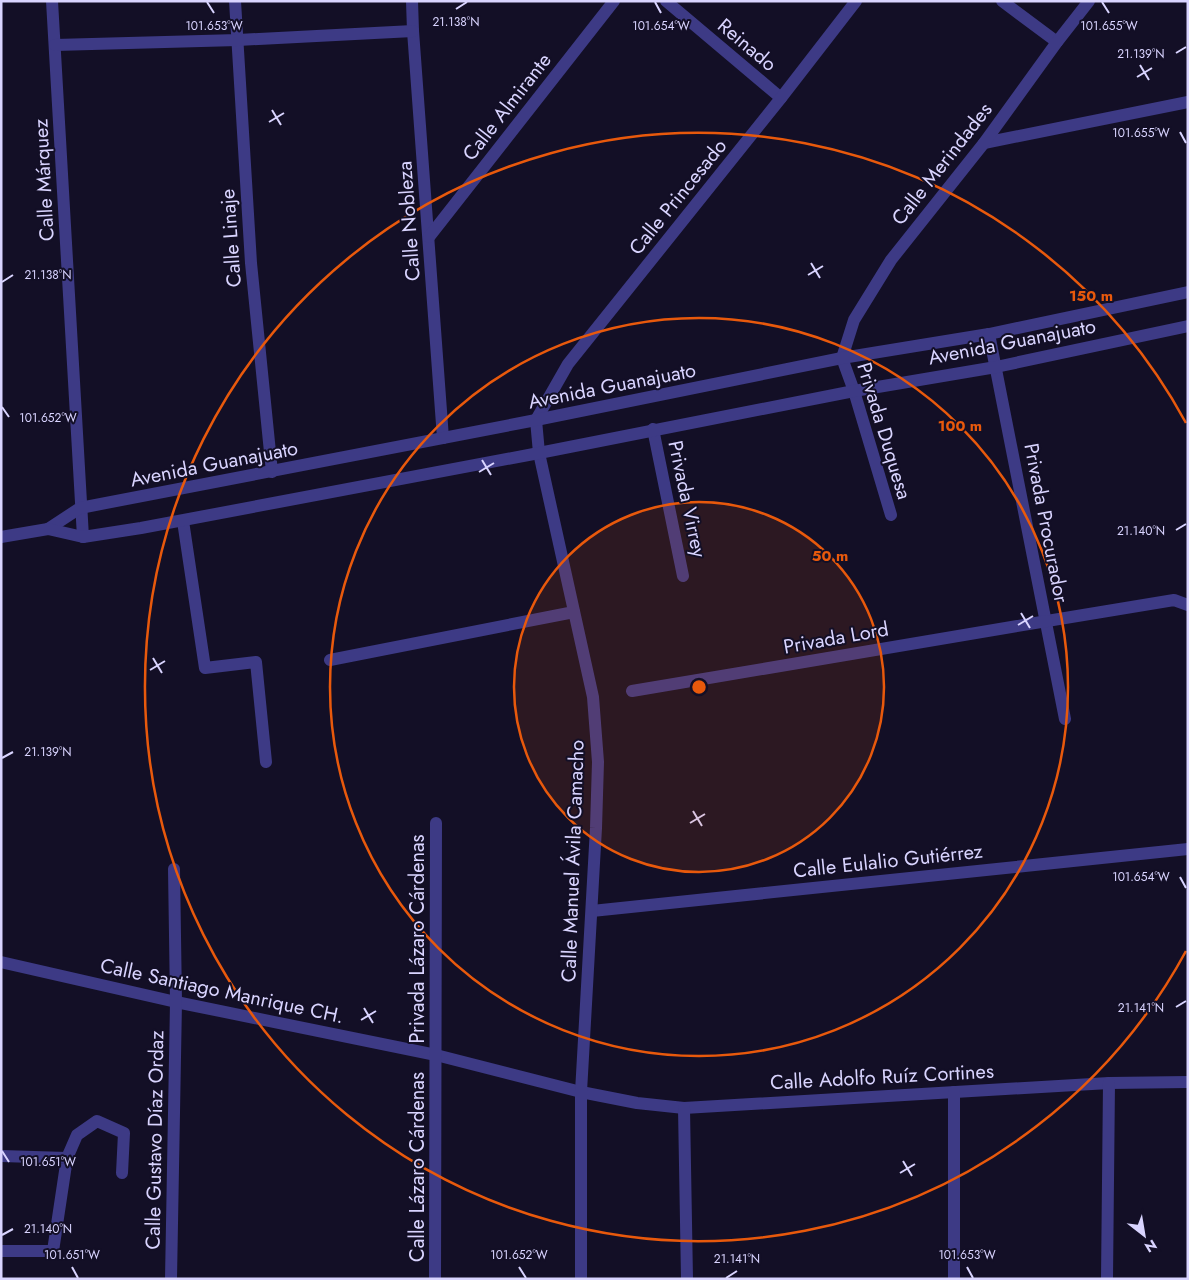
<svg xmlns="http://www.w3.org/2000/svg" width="1189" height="1280" font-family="Jost,sans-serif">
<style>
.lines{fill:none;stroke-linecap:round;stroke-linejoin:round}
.service{stroke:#3d3a85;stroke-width:12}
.minor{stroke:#3d3a85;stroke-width:12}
.tertiary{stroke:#3d3a85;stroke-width:12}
.ticks{fill:none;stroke:#d9d4ff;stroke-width:2}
.ring{fill:none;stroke:#e8590c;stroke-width:2.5}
.labels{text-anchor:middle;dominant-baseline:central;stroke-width:4;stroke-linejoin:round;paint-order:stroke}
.street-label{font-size:20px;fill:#d9d4ff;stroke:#130f26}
.ticks-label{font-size:12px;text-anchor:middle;fill:#d9d4ff;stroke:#130f26;stroke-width:4;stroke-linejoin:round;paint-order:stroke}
.centre{fill:#e8590c;stroke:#130f26;stroke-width:2.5}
.ring-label{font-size:15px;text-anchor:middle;font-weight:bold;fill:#e8590c;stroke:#130f26;stroke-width:4;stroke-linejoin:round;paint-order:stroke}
</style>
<rect width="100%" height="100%" fill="#130f26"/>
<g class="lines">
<g class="service">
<polyline points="183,521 205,668 256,662 266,762"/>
<polyline points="1047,621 1174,600 1188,605"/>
<polyline points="330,660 574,612"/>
<polyline points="1,1156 67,1158 53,1251 1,1251"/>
<polyline points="67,1158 77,1135 97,1121 124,1133 122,1173"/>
</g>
<g class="minor">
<polyline points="52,1 83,537"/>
<polyline points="235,1 251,263 272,472"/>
<polyline points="412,1 413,31 443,438"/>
<polyline points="666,1 781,98"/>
<polyline points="1002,1 1057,42"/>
<polyline points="55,45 238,40 413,31"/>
<polyline points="984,143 1188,102"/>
<polyline points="429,237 614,1"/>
<polyline points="989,334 1065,719"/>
<polyline points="653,429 683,576"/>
<polyline points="891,515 854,391 842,358 854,320 891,260 984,143 1057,42 1089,1"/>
<polyline points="632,691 1047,621"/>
<polyline points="592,911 1188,849"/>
<polyline points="1,962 176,1002 436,1055 581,1092 637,1103 684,1108 1109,1083 1188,1082"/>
<polyline points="684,1108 687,1279"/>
<polyline points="171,1279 176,1002 174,869"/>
<polyline points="435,1279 436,823"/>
<polyline points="581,1279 581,1092 596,828 598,762 593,697 539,453 536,420 568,364 781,98 856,1"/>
<polyline points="954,1279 954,1092"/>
<polyline points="1107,1279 1109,1083"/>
</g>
<g class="tertiary">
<polyline points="48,529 80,508 536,420 842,358 989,334 1188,292"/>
<polyline points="1,537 48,529 83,537 141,528 539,453 854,391 996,367 1188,326"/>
</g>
</g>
<path class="ticks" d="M207 2 214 13M655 2 661 13M1102 2 1109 13M456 9 467 2M1176 53 1186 47M1140 65 1149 80M1137 77 1152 68M272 110 281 125M269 122 284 113M1180 132 1186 143M811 263 820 278M808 275 823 266M2 282 13 275M2 407 9 417M482 460 491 475M479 472 494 463M1176 530 1186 524M1021 613 1030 628M1018 625 1033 616M153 658 162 673M150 670 165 661M2 758 13 752M693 811 702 826M690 823 705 814M1180 877 1186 888M1176 1007 1186 1001M364 1008 373 1023M361 1020 376 1011M2 1151 9 1162M903 1161 912 1176M900 1173 915 1164M2 1235 13 1229M72 1267 78 1278M519 1267 526 1278M967 1267 973 1278M726 1278 737 1271"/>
<circle cx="699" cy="687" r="185" fill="#e8590c" fill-opacity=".12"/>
<g class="ring">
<circle cx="699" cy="687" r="185"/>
<circle cx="699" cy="687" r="369"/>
<path d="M1186 951A554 554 0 1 1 1186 423"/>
</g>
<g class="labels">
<g class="street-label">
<text transform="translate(747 45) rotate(40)">Reinado</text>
<text transform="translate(507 107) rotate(-52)">Calle Almirante</text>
<text transform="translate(942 164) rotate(-52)">Calle Merindades</text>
<text transform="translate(44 180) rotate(-93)">Calle Márquez</text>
<text transform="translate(678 197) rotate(-51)">Calle Princesado</text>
<text transform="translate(409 221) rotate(-94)">Calle Nobleza</text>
<text transform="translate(231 238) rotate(-94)">Calle Linaje</text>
<text transform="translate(1012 342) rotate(-11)">Avenida Guanajuato</text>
<text transform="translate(612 386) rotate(-11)">Avenida Guanajuato</text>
<text transform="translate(884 431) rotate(73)">Privada Duquesa</text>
<text transform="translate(214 464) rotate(-11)">Avenida Guanajuato</text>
<text transform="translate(687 499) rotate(78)">Privada Virrey</text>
<text transform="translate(1046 523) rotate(79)">Privada Procurador</text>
<text transform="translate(836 638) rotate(-10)">Privada Lord</text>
<text transform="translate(573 861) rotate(-88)">Calle Manuel Ávila Camacho</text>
<text transform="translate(888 861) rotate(-6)">Calle Eulalio Gutiérrez</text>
<text transform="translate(417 939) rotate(-90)">Privada Lázaro Cárdenas</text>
<text transform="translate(222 991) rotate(12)">Calle Santiago Manrique CH.</text>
<text transform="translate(882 1077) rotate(-3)">Calle Adolfo Ruíz Cortines</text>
<text transform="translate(155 1140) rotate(-89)">Calle Gustavo Díaz Ordaz</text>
<text transform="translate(417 1167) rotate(-90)">Calle Lázaro Cárdenas</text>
</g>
</g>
<g class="ticks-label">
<text x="456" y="26">21.138°N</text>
<text x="214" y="30">101.653°W</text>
<text x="661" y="30">101.654°W</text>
<text x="1109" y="30">101.655°W</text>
<text x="1141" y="58">21.139°N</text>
<text x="1141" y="137">101.655°W</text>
<text x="48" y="279">21.138°N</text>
<text x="48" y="422">101.652°W</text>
<text x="1141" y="535">21.140°N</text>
<text x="48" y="756">21.139°N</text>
<text x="1141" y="881">101.654°W</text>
<text x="1141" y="1012">21.141°N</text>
<text x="48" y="1166">101.651°W</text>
<text x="48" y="1233">21.140°N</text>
<text x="72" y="1259">101.651°W</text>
<text x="519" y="1259">101.652°W</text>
<text x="967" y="1259">101.653°W</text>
<text x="737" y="1263">21.141°N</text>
</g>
<circle cx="699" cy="687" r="8" class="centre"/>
<g class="ring-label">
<text x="1091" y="301">150 m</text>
<text x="960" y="431">100 m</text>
<text x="830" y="561">50 m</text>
</g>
<rect width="1189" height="1280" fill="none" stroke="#d9d4ff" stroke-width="5"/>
<g transform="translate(1144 1235) rotate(149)" stroke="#130f26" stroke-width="4" paint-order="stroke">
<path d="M0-4L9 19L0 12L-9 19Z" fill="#d9d4ff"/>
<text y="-8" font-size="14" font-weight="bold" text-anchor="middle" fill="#d9d4ff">N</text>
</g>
</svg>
